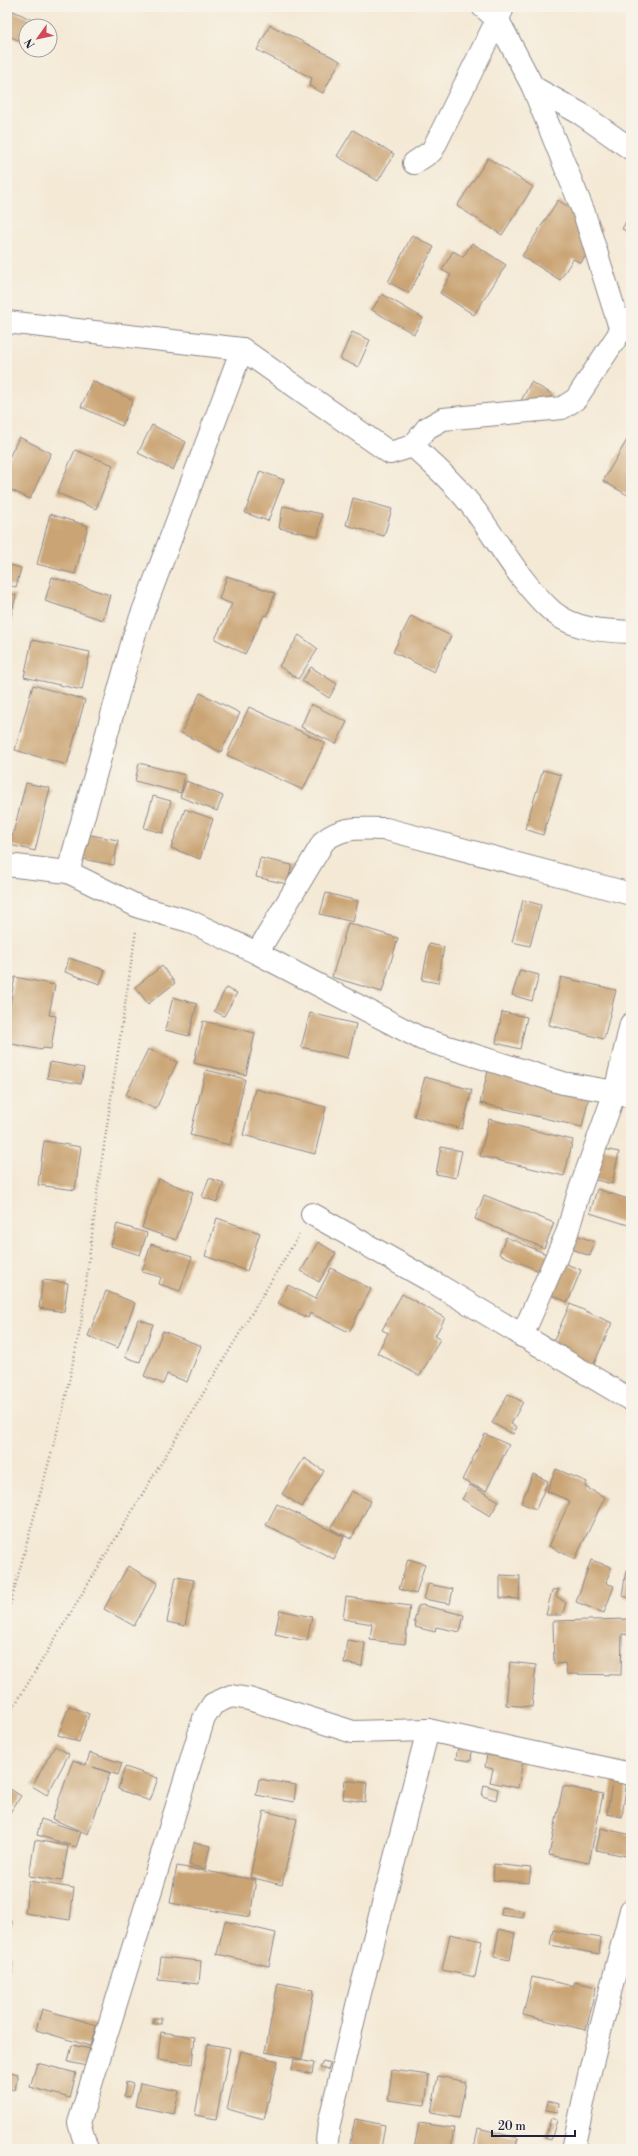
<svg xmlns="http://www.w3.org/2000/svg" width="638" height="2156" font-family="'Libre Bodoni',serif">
<style>
.building{fill:#caa475}
.lines{fill:none;stroke-linecap:round;stroke-linejoin:round}
.minor-casing{stroke:#8b8688;stroke-width:24}
.path{stroke:#8b8688;stroke-width:2.5;stroke-dasharray:1 3;stroke-linecap:butt}
.minor{stroke:#fff;stroke-width:22}
</style>
<rect width="100%" height="100%" fill="#f7f3e8"/>
<filter id="ink" filterUnits="userSpaceOnUse"><feTurbulence type="fractalNoise" baseFrequency=".025" numOctaves="2"/><feDisplacementMap in="SourceGraphic" scale="8" xChannelSelector="R" yChannelSelector="G"/><feConvolveMatrix kernelMatrix="1 2 1 2 8 2 1 2 1" color-interpolation-filters="sRGB"/></filter>
<filter id="wash" filterUnits="userSpaceOnUse"><feTurbulence type="fractalNoise" baseFrequency=".012" numOctaves="4" result="noise"/><feDisplacementMap in="SourceGraphic" scale="16" xChannelSelector="R" yChannelSelector="G"/><feGaussianBlur stdDeviation="0.9" result="paint"/><feColorMatrix in="noise" values="0 0 0 0 0 0 0 0 0 0 0 0 0 0 0 0 0 1.4 0 .05"/><feComposite in="paint" operator="in"/></filter>
<g filter="url(#wash)">
<rect width="100%" height="100%" fill="#f4e9d5"/>
<g id="blocks">
<g class="building">
<polygon points="7,8 45,26 26,26 26,44 7,35"/>
<polygon points="270,25 340,61 323,93 309,86 312,78 257,50"/>
<polygon points="353,130 394,154 378,181 337,156"/>
<polygon points="488,158 533,187 502,235 457,206"/>
<polygon points="558,200 602,229 581,263 573,259 560,280 522,256"/>
<polygon points="631,212 631,233 622,229"/>
<polygon points="412,235 434,247 409,293 388,282"/>
<polygon points="472,243 506,265 474,315 440,293 451,275 442,270 453,251 463,257"/>
<polygon points="382,294 423,318 414,334 372,310"/>
<polygon points="352,332 370,340 358,367 340,359"/>
<polygon points="92,381 133,400 122,426 81,407"/>
<polygon points="531,382 552,394 536,423 515,412"/>
<polygon points="152,425 186,442 173,470 138,453"/>
<polygon points="631,433 631,497 603,481"/>
<polygon points="19,437 51,453 30,499 7,488 7,462"/>
<polygon points="75,450 113,465 96,509 57,493"/>
<polygon points="260,471 284,480 268,521 245,513"/>
<polygon points="353,498 392,509 384,536 346,525"/>
<polygon points="283,506 322,514 318,536 279,528"/>
<polygon points="50,514 88,526 75,574 37,564"/>
<polygon points="7,564 21,568 16,587 7,585"/>
<polygon points="227,576 275,593 267,616 264,615 245,654 215,639 232,604 219,599"/>
<polygon points="52,577 110,595 103,620 45,601"/>
<polygon points="7,593 16,595 8,629 7,629"/>
<polygon points="411,616 451,636 434,672 393,652"/>
<polygon points="299,635 318,649 298,679 279,666"/>
<polygon points="32,640 90,652 82,690 24,677"/>
<polygon points="311,667 337,684 329,698 302,681"/>
<polygon points="33,685 85,700 67,765 15,750"/>
<polygon points="200,693 240,713 221,752 181,733"/>
<polygon points="311,704 347,722 336,744 301,727"/>
<polygon points="249,707 325,743 303,790 227,755"/>
<polygon points="139,763 185,775 181,793 135,781"/>
<polygon points="543,770 561,775 543,835 525,829"/>
<polygon points="186,781 223,796 217,811 180,797"/>
<polygon points="26,783 50,788 35,851 10,845"/>
<polygon points="153,796 171,801 163,833 144,828"/>
<polygon points="185,809 213,819 200,859 171,848"/>
<polygon points="85,834 118,840 114,865 82,859"/>
<polygon points="260,858 292,865 287,884 256,877"/>
<polygon points="326,893 358,901 353,922 320,914"/>
<polygon points="523,900 541,905 530,946 512,942"/>
<polygon points="348,923 398,938 382,992 332,977"/>
<polygon points="429,944 444,947 438,983 422,980"/>
<polygon points="69,958 105,970 100,984 65,972"/>
<polygon points="162,966 175,983 148,1004 135,987"/>
<polygon points="520,970 539,975 532,1001 512,995"/>
<polygon points="15,977 55,985 49,1015 56,1016 51,1049 43,1048 42,1050 7,1043 7,1009 9,1009"/>
<polygon points="561,977 616,990 604,1039 549,1025"/>
<polygon points="226,988 237,993 224,1016 214,1011"/>
<polygon points="173,997 197,1004 189,1036 165,1030"/>
<polygon points="502,1012 527,1017 520,1049 496,1043"/>
<polygon points="310,1013 356,1024 348,1058 301,1047"/>
<polygon points="203,1021 255,1033 246,1075 194,1063"/>
<polygon points="148,1049 177,1062 156,1109 126,1095"/>
<polygon points="50,1062 84,1068 81,1084 47,1078"/>
<polygon points="489,1067 590,1092 582,1127 480,1103"/>
<polygon points="206,1070 245,1079 230,1145 190,1135"/>
<polygon points="425,1077 472,1090 462,1129 414,1116"/>
<polygon points="255,1089 326,1107 315,1154 243,1135"/>
<polygon points="489,1119 573,1140 564,1176 480,1156"/>
<polygon points="44,1141 81,1147 75,1190 38,1185"/>
<polygon points="441,1147 462,1151 456,1178 436,1174"/>
<polygon points="599,1148 619,1152 612,1184 592,1179"/>
<polygon points="209,1178 224,1183 217,1202 202,1197"/>
<polygon points="159,1179 193,1192 176,1240 142,1228"/>
<polygon points="597,1189 631,1200 631,1216 628,1225 590,1213"/>
<polygon points="484,1195 554,1223 544,1248 475,1219"/>
<polygon points="217,1218 260,1233 247,1271 205,1256"/>
<polygon points="117,1224 147,1233 140,1255 111,1246"/>
<polygon points="576,1235 595,1242 590,1256 571,1249"/>
<polygon points="506,1237 551,1256 544,1273 499,1254"/>
<polygon points="318,1242 336,1253 319,1282 301,1271"/>
<polygon points="151,1244 192,1257 180,1291 159,1284 161,1277 142,1272"/>
<polygon points="562,1262 581,1270 568,1302 549,1294"/>
<polygon points="331,1268 371,1289 349,1332 310,1313 308,1318 278,1303 288,1285 315,1299"/>
<polygon points="43,1280 68,1283 64,1312 39,1308"/>
<polygon points="106,1291 135,1303 118,1348 88,1336"/>
<polygon points="402,1294 445,1318 435,1336 440,1339 420,1376 377,1353 388,1333 382,1330"/>
<polygon points="570,1304 612,1323 593,1366 551,1347"/>
<polygon points="138,1319 153,1324 140,1362 125,1357"/>
<polygon points="163,1331 201,1346 187,1382 167,1374 163,1384 144,1376"/>
<polygon points="508,1394 523,1402 511,1424 517,1427 513,1434 492,1423"/>
<polygon points="485,1434 509,1445 486,1491 462,1480"/>
<polygon points="304,1458 324,1471 302,1507 282,1494"/>
<polygon points="556,1469 587,1482 585,1487 605,1497 575,1559 549,1546 570,1501 547,1491"/>
<polygon points="533,1474 548,1481 536,1509 521,1503"/>
<polygon points="470,1485 499,1501 490,1516 462,1499"/>
<polygon points="351,1491 371,1501 351,1539 331,1529"/>
<polygon points="277,1504 344,1537 334,1559 266,1525"/>
<polygon points="408,1559 425,1564 416,1594 399,1589"/>
<polygon points="591,1560 611,1567 606,1583 614,1586 604,1613 576,1602"/>
<polygon points="128,1566 158,1583 134,1626 104,1609"/>
<polygon points="626,1570 631,1571 631,1598 622,1596"/>
<polygon points="500,1575 520,1576 519,1599 500,1598"/>
<polygon points="176,1577 194,1580 185,1626 167,1622"/>
<polygon points="428,1584 453,1589 450,1604 424,1599"/>
<polygon points="559,1589 556,1596 566,1603 562,1615 546,1615 552,1590"/>
<polygon points="346,1597 410,1606 405,1644 370,1640 372,1624 343,1619"/>
<polygon points="422,1605 464,1615 460,1632 436,1627 435,1632 415,1627 416,1623 414,1622 418,1606"/>
<polygon points="280,1610 312,1617 307,1641 275,1634"/>
<polygon points="628,1619 629,1635 622,1634 621,1675 567,1674 565,1663 554,1664 553,1621"/>
<polygon points="347,1640 365,1643 362,1666 344,1663"/>
<polygon points="510,1662 536,1665 532,1707 506,1705"/>
<polygon points="69,1706 89,1714 79,1742 58,1735"/>
<polygon points="55,1746 69,1754 47,1795 32,1786"/>
<polygon points="458,1747 472,1748 471,1761 456,1759"/>
<polygon points="488,1748 524,1755 518,1788 490,1782 493,1769 485,1767"/>
<polygon points="90,1753 122,1763 118,1775 93,1767 110,1773 88,1834 52,1819 73,1760 86,1765"/>
<polygon points="125,1767 158,1778 150,1801 118,1789"/>
<polygon points="613,1777 627,1780 622,1817 607,1814"/>
<polygon points="259,1779 296,1785 294,1802 256,1795"/>
<polygon points="345,1780 367,1783 365,1802 343,1799"/>
<polygon points="484,1785 498,1789 496,1800 482,1796"/>
<polygon points="563,1786 603,1794 589,1863 549,1855"/>
<polygon points="7,1787 21,1796 9,1814 7,1812"/>
<polygon points="264,1811 297,1819 282,1885 250,1877"/>
<polygon points="41,1819 81,1832 76,1847 37,1835"/>
<polygon points="601,1828 631,1835 631,1857 596,1850"/>
<polygon points="35,1840 68,1846 62,1881 29,1876"/>
<polygon points="194,1842 210,1846 205,1869 189,1865"/>
<polygon points="494,1864 531,1868 529,1883 493,1880"/>
<polygon points="177,1866 256,1880 250,1917 170,1903"/>
<polygon points="29,1881 74,1888 70,1920 25,1913"/>
<polygon points="502,1907 524,1911 523,1918 501,1915"/>
<polygon points="7,1920 12,1921 8,1941 7,1941"/>
<polygon points="225,1921 276,1933 269,1966 217,1954"/>
<polygon points="499,1929 515,1933 510,1960 494,1957"/>
<polygon points="553,1930 601,1938 599,1954 550,1945"/>
<polygon points="450,1934 482,1941 475,1977 442,1970"/>
<polygon points="7,1953 12,1954 8,1972 7,1972"/>
<polygon points="161,1957 201,1961 199,1984 158,1980"/>
<polygon points="532,1977 573,1986 575,1982 596,1987 586,2030 523,2015"/>
<polygon points="278,1983 314,1990 302,2059 265,2052"/>
<polygon points="42,2009 97,2025 90,2046 36,2030"/>
<rect x="153" y="2018" width="8" height="6"/>
<polygon points="161,2032 195,2037 192,2064 158,2059"/>
<polygon points="208,2044 230,2048 216,2119 195,2115"/>
<polygon points="72,2045 91,2049 87,2066 68,2062"/>
<polygon points="241,2051 278,2061 264,2119 227,2109"/>
<polygon points="294,2059 314,2063 312,2074 292,2070"/>
<polygon points="323,2061 330,2063 328,2070 320,2068"/>
<polygon points="37,2063 76,2073 70,2098 30,2087"/>
<polygon points="392,2070 429,2075 425,2105 388,2100"/>
<polygon points="7,2071 18,2074 15,2090 7,2088"/>
<polygon points="438,2076 466,2082 459,2118 431,2113"/>
<polygon points="126,2082 133,2084 130,2097 124,2096"/>
<polygon points="140,2083 179,2091 174,2114 135,2106"/>
<polygon points="548,2101 559,2104 558,2112 546,2110"/>
<polygon points="551,2118 557,2120 551,2140 545,2138"/>
<polygon points="355,2119 385,2125 381,2149 349,2147"/>
<polygon points="419,2123 454,2128 451,2149 414,2149"/>
<polygon points="478,2128 518,2138 515,2149 474,2149"/>
<polygon points="530,2144 545,2149 528,2149"/>
</g>
</g>
</g>
<g filter="url(#ink)">
<use href="#blocks" fill-opacity="0" stroke="#8b8688" stroke-width="1"/>
<g class="lines">
<defs>
<g id="minor">
<polyline points="483,7 498,20 533,87 584,213 621,331"/>
<polyline points="533,87 581,114 631,149"/>
<polyline points="414,163 432,151 502,10"/>
<polyline points="7,322 242,349"/>
<polyline points="413,446 427,428 443,419 562,408 576,399 628,320"/>
<polyline points="7,865 68,872 139,907 189,921 257,953 422,1039 563,1083 615,1092 631,1097"/>
<path d="M68 872 135 633 242 349 390 453 413 446C436 467 459 488 477 513 500 545 523 586 553 612 575 630 604 631 631 632"/>
<path d="M257 953 324 841C344 825 362 829 386 829L631 894"/>
<polyline points="312,1214 438,1285 631,1400"/>
<polyline points="522,1336 567,1233 578,1195 615,1092 631,1024"/>
<polyline points="87,2149 79,2123 204,1718 213,1704 231,1696 249,1699 353,1732 428,1730 631,1774"/>
<polyline points="326,2149 329,2124 360,1993 428,1730"/>
<polyline points="573,2149 590,2071 631,1910"/>
</g>
</defs>
<use href="#minor" class="minor-casing"/>
<g class="path">
<polyline points="7,1616 63,1410 81,1324 98,1186 136,931"/>
<polyline points="7,1718 299,1235"/>
</g>
<use href="#minor" class="minor"/>
</g>
</g>
<rect width="638" height="2156" fill="none" stroke="#f7f3e8" stroke-width="24"/>
<g transform="translate(38 38) rotate(237)"><circle r="19" fill="#f7f3e8" stroke="#a29fa3"/>
<path d="M0-3L7 15L0 10L-7 15Z" fill="#d1495b"/>
<text y="-6" font-size="11" font-weight="bold" text-anchor="middle" fill="#22223b">N</text>
</g>
<path d="M492 2130v6h83v-6" fill="none" stroke="#22223b" stroke-width="2"/>
<text x="498" y="2130" font-size="12" fill="#22223b" stroke="#f7f3e8" stroke-width="3" paint-order="stroke">20 m</text>
</svg>
